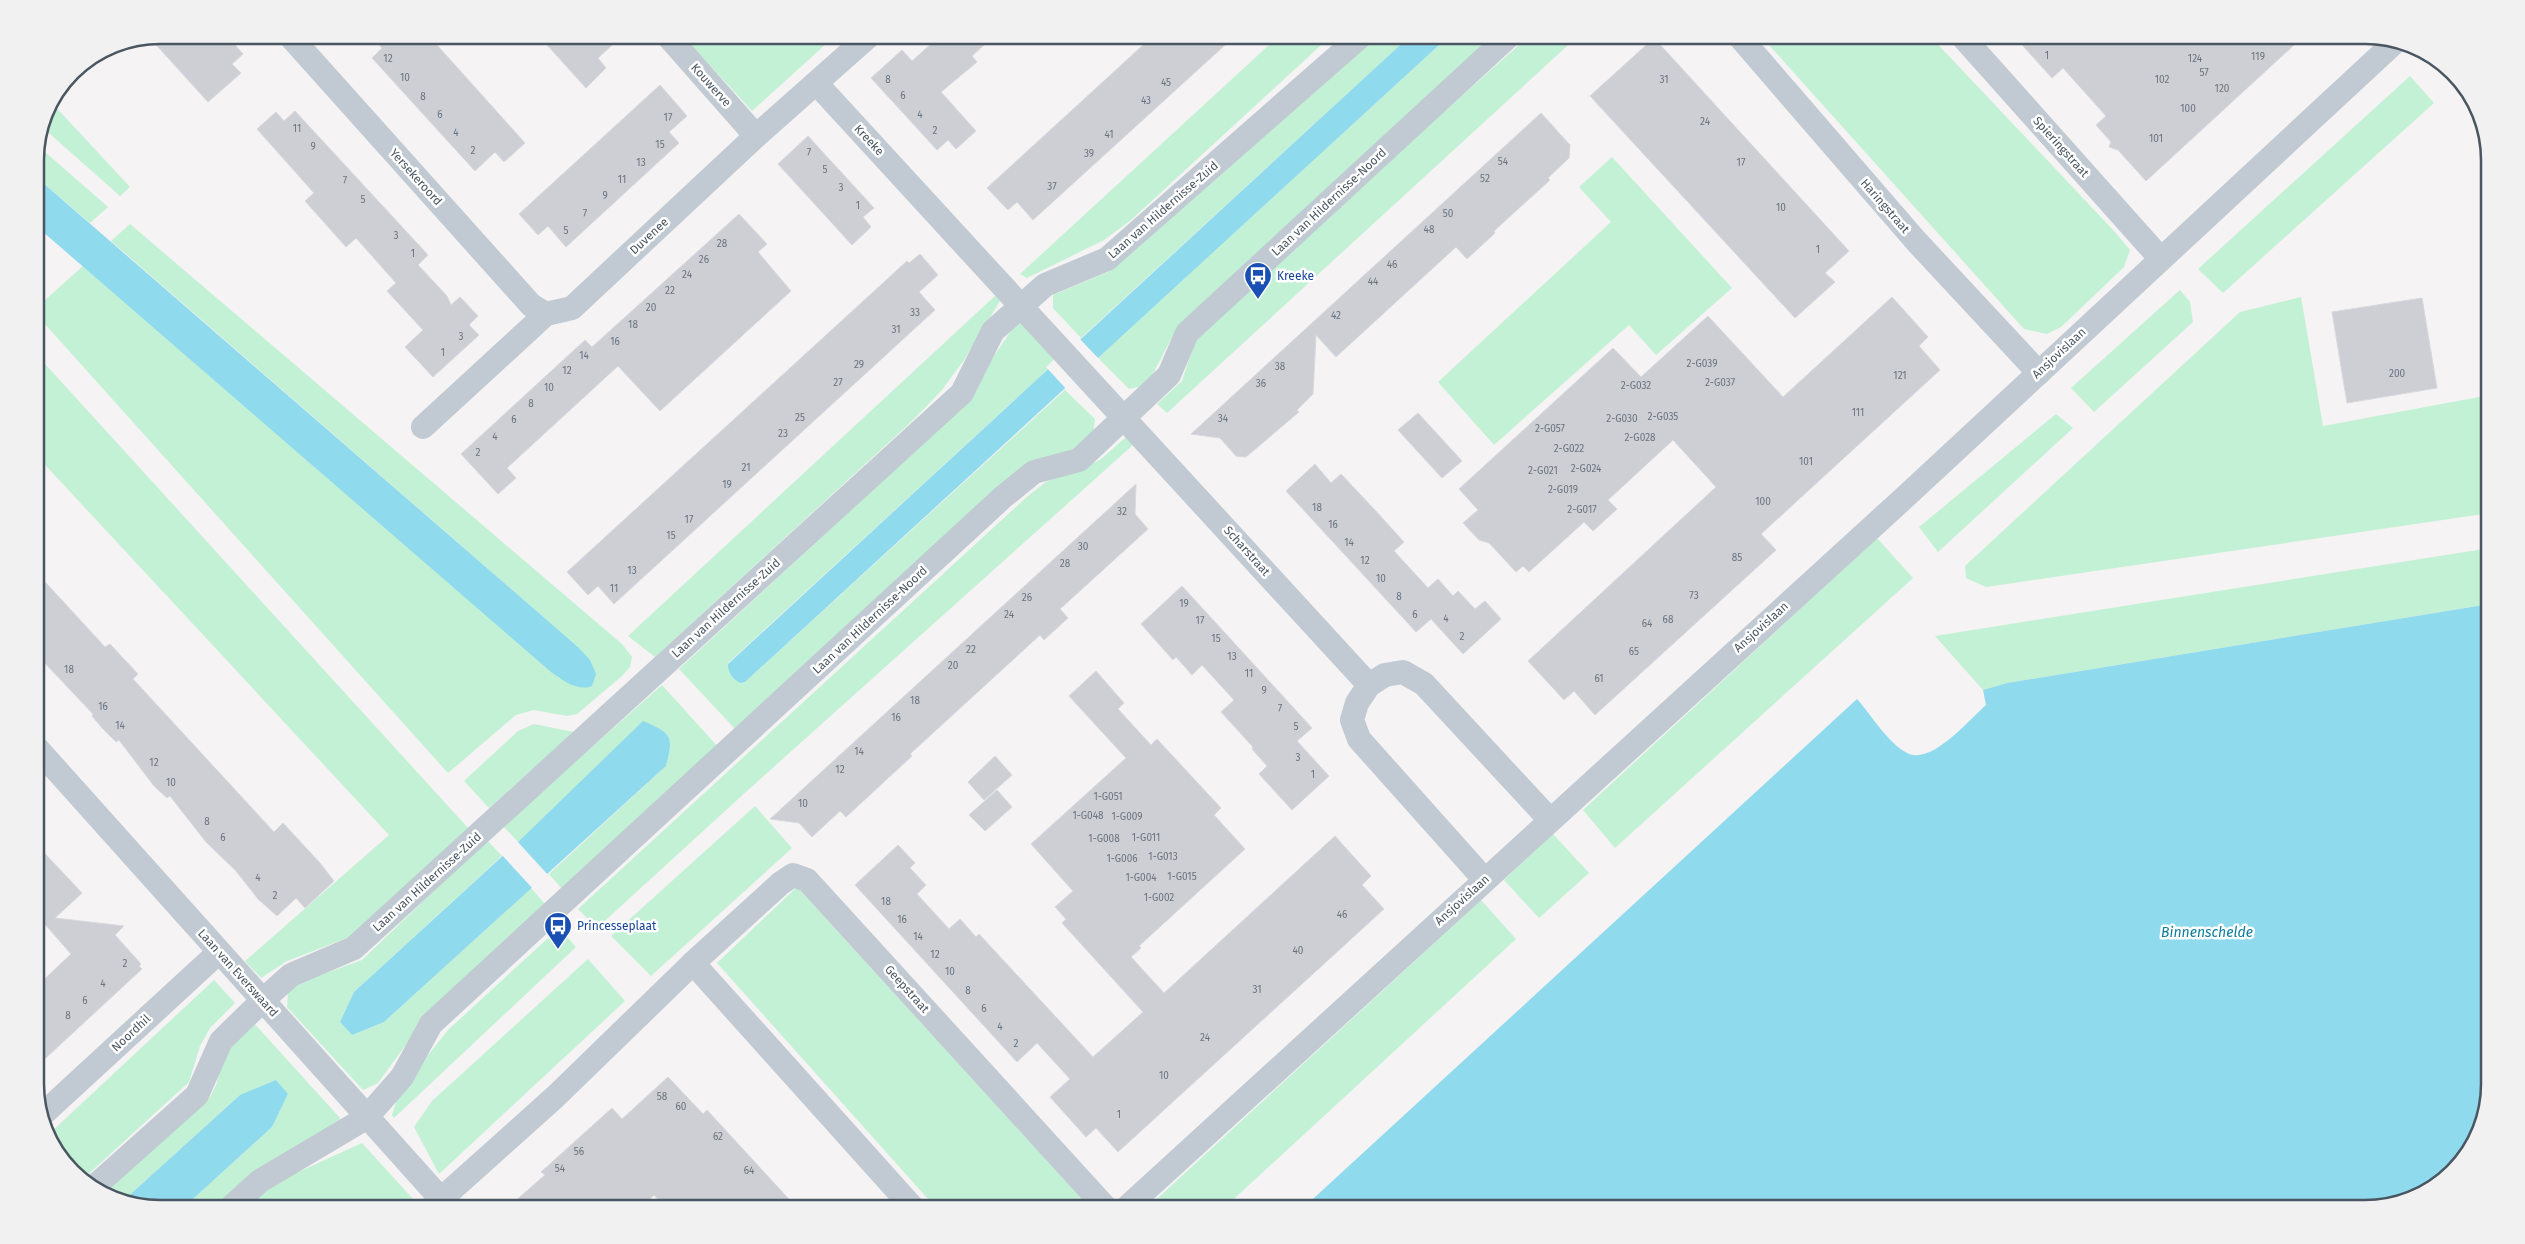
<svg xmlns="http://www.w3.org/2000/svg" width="2525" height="1244" font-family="'Fira Sans',sans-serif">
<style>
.green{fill:#c3f1d5}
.water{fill:#90daee}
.pier{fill:#f5f3f3}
.building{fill:#cdcfd5;stroke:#d7d9de}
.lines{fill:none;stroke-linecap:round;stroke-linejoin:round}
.minor{stroke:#c1cad2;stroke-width:24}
.labels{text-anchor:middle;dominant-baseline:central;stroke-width:5;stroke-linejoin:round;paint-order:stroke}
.number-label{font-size:10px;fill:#6b747e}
.street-label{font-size:12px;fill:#4a5661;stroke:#fff}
.transit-label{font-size:12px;fill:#164399;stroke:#fff;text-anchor:start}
.water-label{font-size:14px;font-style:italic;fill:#0c7c9b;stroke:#fff}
.rim{fill:none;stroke:#4a5661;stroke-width:2.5}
</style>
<rect width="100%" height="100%" fill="#f5f3f3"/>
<g class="green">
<polygon points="682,35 836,35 752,111"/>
<polygon points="1280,35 1332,35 1131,220 1104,240 1027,278 1020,274"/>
<polygon points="1369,35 1411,35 1081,338 1053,308 1053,295 1108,272 1139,247"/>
<polygon points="1450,35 1495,35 1178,326 1147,385 1129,389 1098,358"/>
<polygon points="1530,35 1579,35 1167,413 1157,404 1182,381 1198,332"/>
<polygon points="1760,35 1929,35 2114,231 2130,250 2124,267 2061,327 2047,334 2024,329"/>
<polygon points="2410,76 2434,103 2223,293 2198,269"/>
<polygon points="51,102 130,187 120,196 41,126 45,112"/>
<polygon points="37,145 108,207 90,223 35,176"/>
<polygon points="1612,157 1732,288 1656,355 1629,325 1494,445 1438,382 1611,222 1579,187"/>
<polygon points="130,224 622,644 632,657 630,667 622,676 577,714 567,716 534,710 516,715 448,773 35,313 35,309 83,266 560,679 578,647 111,241"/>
<polygon points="2180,290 2190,302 2193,322 2094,412 2071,388"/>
<polygon points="996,295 1000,301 964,360 942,390 911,422 655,657 628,636"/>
<polygon points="2301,297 2323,426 2490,395 2490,513 1986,587 1966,578 1965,566 2240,312"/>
<polygon points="1019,319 1057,361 728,663 740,683 745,682 1065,390 1095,419 1093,434 737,731 679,669 955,414"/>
<polygon points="35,353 469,829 352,936 287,961 261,978 245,961 389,835 35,454"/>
<polygon points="2056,414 2073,428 1938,552 1919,527"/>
<polygon points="1126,437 1133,445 748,790 597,928 578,909 1029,495 1046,482 1100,460"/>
<polygon points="1877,538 1913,578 1615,848 1583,810"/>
<polygon points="2490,548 2490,604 2007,683 1983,690 1935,636"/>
<path d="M662 685 719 748 563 890 549 874 666 766C674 735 672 734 643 722L518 842 503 826Z"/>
<polygon points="534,724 574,732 489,808 464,781 518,731"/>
<polygon points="755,806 792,848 651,976 611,936"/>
<polygon points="1553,834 1589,873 1539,918 1504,880"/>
<polygon points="487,840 502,856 354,992 340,1022 352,1035 384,1022 531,888 545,904 426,1017 378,1083 363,1090 287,1007 288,993 299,983 362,960"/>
<polygon points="797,887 1091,1209 937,1209 717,963"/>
<polygon points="1481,900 1516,939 1223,1209 1146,1209"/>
<polygon points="559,928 576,947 394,1118 392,1115 399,1092 448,1030"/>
<polygon points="588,959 625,1001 439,1174 414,1127 432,1101"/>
<polygon points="214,980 235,1003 210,1028 200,1046 189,1082 84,1178 56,1154 49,1134"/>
<polygon points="252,1021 340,1118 336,1128 331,1133 275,1158 252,1174 215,1209 182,1209 272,1127 288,1094 240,1095 123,1201 105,1196 103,1195 210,1097 216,1085 224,1056"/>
<polygon points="362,1143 413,1199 402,1209 244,1209 266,1189 283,1179"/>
</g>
<g class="water">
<path d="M1411 35H1450L745 682 740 683C732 678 728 673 728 664Z"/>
<path d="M35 176 578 647 590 660 596 674 592 686C578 692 562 680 551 672L35 225Z"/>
<path d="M2490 604V1085L2477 1139 2434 1188 2366 1209H1302L1857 699C1872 716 1887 742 1907 753 1931 766 1970 719 1986 705L1983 690 2007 683Z"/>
<path d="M643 721C672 734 674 735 666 766L384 1022 352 1035 340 1022 354 992 518 842Z"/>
<polygon points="276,1080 288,1094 272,1127 182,1209 159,1209 123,1201 240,1095"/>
</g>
<g class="pier">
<polygon points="1078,337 1100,360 1068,391 1046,367"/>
<polygon points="516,840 549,876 534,890 501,854"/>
</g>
<g class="building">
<polygon points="159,35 226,35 243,54 232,64 241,73 208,102 149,37"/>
<polygon points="371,35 428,35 525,143 504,162 495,152 475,171 372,58 382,48"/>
<polygon points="538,35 623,35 598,58 606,68 586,88"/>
<polygon points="941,35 995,35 972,56 977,62 941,92 976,131 956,149 948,140 937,150 871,78 902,50 912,61"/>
<polygon points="1154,35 1236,35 1033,220 1017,202 1008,210 987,188"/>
<polygon points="2013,35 2305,35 2146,181 2118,150 2109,147 2111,142 2096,125 2106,116 2063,68 2052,78"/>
<polygon points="1654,38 1849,251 1825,273 1835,282 1795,318 1590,96"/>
<polygon points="660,85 687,116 669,132 679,143 566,247 548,226 538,235 519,214"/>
<polygon points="295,111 428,255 418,265 447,296 451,305 460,297 478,316 469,325 479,335 433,377 405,347 423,330 387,291 396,283 356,238 346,247 305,201 314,193 257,129 276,112 284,121"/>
<polygon points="1541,113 1570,145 1569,158 1548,178 1550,180 1494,231 1495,233 1467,259 1456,247 1336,357 1316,335 1313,394 1297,410 1299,412 1246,457 1236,456 1220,438 1191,434"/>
<polygon points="808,136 874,208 863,217 871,227 852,245 778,164"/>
<polygon points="739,214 767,244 758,252 791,291 660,411 618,366 507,468 516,478 498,494 461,454 585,340 592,347"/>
<polygon points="920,254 938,275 919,292 935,310 614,604 598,586 588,595 567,572 907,261 909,263"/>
<polygon points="1892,297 1928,337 1919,346 1940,370 1761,534 1776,550 1595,715 1574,691 1564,700 1528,661 1716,487 1673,440 1608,500 1617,509 1593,531 1584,522 1529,572 1523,566 1516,572 1489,543 1479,540 1463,523 1478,510 1459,489 1613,348 1641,377 1708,316 1783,397"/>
<polygon points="2422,298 2437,388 2347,403 2332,312"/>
<polygon points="1418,413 1462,461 1442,478 1398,430"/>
<polygon points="1315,464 1331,483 1341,474 1374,509 1404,542 1394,551 1428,588 1438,579 1453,596 1458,591 1475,609 1485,601 1501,619 1463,654 1431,619 1416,632 1286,491"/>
<polygon points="1136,484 1135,514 1148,529 1060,609 1068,618 1044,640 1040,635 910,754 912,756 846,817 840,811 812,837 799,823 770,819"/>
<polygon points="35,571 105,647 110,644 138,674 133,679 274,832 283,823 320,863 334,881 305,908 296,898 277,916 258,899 236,871 206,842 170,796 167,798 154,786 119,740 116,742 103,729 92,716 93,714 41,659 42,658 35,650"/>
<polygon points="1182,586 1312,728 1297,741 1329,776 1292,810 1259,774 1267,766 1252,749 1253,747 1221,712 1234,700 1202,665 1192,675 1176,657 1173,660 1141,624"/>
<polygon points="1096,671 1124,703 1118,709 1151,745 1157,739 1221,808 1214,815 1245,849 1139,946 1141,948 1131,957 1164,993 1335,836 1371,876 1362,885 1384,909 1118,1152 1096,1128 1086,1137 1050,1097 1070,1079 1037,1043 1017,1062 855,885 898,845 915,863 910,868 926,885 917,894 949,929 960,919 976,937 979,934 1093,1057 1143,1012 1062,923 1066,919 1055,907 1073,891 1031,844 1126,758 1069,696"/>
<polygon points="995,756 1012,775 984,800 968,782"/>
<polygon points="997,790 1012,807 985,831 969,815"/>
<polygon points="35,843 82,893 55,918 124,926 115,935 141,964 139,966 142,969 35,1068 35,988 71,954 35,913"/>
<polygon points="668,1077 703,1114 707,1110 798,1209 667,1209 654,1195 639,1209 506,1209 545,1175 541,1172 612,1108 622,1119"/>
</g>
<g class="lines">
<g class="minor">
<polyline points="289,35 531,305 546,314"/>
<polyline points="667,35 756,136"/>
<polyline points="1738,35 1916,241 2039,373"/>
<polyline points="1961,35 2160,258"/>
<polyline points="817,84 1369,685"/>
<polyline points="423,427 546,314 572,308 756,136 870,35"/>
<polyline points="35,746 441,1199"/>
<polyline points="1484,879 1359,739 1352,720 1357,703 1369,685 1385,675 1403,672 1424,684 1550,820"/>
<polyline points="693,963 914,1209"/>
<polyline points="43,1114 219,952"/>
<polyline points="94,1187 197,1095 221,1041 263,1000 291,975 354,948 962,393 993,331 1045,285 1107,259 1362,35"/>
<polyline points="229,1209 260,1181 366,1118 402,1077 431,1024 1003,497 1034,472 1079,460 1169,375 1187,333 1510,35"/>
<polyline points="430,1209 555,1097 693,963 781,883 793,875 807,880 1107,1209"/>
<polyline points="1125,1209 1904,498 2395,42"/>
</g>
</g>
<defs>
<symbol id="bus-pin" viewBox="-11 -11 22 30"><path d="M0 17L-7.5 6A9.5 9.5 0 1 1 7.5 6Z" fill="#1a4fb4" stroke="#fff"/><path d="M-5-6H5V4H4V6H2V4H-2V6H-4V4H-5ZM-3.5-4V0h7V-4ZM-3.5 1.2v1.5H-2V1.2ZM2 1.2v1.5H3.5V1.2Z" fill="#fff"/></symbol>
</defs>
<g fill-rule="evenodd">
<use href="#bus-pin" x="1242" y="260" width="32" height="43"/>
<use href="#bus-pin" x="542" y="910" width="32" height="43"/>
</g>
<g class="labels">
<g class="number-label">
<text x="2047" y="56">1</text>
<text x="2258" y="57">119</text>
<text x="388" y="59">12</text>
<text x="2195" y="59">124</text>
<text x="2204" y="73">57</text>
<text x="405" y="78">10</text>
<text x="888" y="80">8</text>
<text x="1664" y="80">31</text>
<text x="2162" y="80">102</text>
<text x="1166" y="83">45</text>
<text x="2222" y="89">120</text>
<text x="903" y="96">6</text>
<text x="423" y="97">8</text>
<text x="1146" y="101">43</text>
<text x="2188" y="109">100</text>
<text x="440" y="115">6</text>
<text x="920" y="115">4</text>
<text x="668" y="118">17</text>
<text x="1705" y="122">24</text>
<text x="297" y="129">11</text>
<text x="935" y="131">2</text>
<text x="456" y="133">4</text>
<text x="1109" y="135">41</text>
<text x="2156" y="139">101</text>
<text x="660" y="145">15</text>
<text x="313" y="147">9</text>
<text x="473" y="151">2</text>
<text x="809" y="153">7</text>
<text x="1089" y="154">39</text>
<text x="1503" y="162">54</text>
<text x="641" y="163">13</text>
<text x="1741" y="163">17</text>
<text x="825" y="170">5</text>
<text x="1485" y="179">52</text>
<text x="622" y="180">11</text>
<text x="345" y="181">7</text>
<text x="1052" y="187">37</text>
<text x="841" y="188">3</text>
<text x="605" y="196">9</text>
<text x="363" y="200">5</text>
<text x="858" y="206">1</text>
<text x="1781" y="208">10</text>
<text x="585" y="214">7</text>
<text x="1448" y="214">50</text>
<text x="1429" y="230">48</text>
<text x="566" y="231">5</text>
<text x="396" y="236">3</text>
<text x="722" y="244">28</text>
<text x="1818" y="250">1</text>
<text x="413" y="254">1</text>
<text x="704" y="260">26</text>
<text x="1392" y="265">46</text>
<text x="687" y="275">24</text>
<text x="1373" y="282">44</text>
<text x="670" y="291">22</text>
<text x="651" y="308">20</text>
<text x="915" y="313">33</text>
<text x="1336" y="316">42</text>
<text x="633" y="325">18</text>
<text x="896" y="330">31</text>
<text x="461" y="337">3</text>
<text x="615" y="342">16</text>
<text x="443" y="353">1</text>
<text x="584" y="356">14</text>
<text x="1702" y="364">2-G039</text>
<text x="859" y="365">29</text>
<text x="1280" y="367">38</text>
<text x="567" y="371">12</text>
<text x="2397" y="374">200</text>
<text x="1900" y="376">121</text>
<text x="838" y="383">27</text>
<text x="1720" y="383">2-G037</text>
<text x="1261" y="384">36</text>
<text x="1636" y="386">2-G032</text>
<text x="549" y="388">10</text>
<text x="531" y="404">8</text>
<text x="1858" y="413">111</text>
<text x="1663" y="417">2-G035</text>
<text x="800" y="418">25</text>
<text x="1223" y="419">34</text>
<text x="1622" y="419">2-G030</text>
<text x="514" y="420">6</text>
<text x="1550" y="429">2-G057</text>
<text x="783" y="434">23</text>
<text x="495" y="437">4</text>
<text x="1640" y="438">2-G028</text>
<text x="1569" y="449">2-G022</text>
<text x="478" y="453">2</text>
<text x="1806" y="462">101</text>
<text x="746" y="468">21</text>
<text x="1586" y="469">2-G024</text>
<text x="1543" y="471">2-G021</text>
<text x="727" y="485">19</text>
<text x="1563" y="490">2-G019</text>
<text x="1763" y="502">100</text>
<text x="1317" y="508">18</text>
<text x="1582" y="510">2-G017</text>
<text x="1122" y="512">32</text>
<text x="689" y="520">17</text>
<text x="1333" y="525">16</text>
<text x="671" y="536">15</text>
<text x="1349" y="543">14</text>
<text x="1083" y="547">30</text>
<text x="1737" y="558">85</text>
<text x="1365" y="561">12</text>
<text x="1065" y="564">28</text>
<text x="632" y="571">13</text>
<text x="1381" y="579">10</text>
<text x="614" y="589">11</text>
<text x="1694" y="596">73</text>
<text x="1399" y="597">8</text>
<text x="1027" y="598">26</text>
<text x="1184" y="604">19</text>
<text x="1009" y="615">24</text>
<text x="1415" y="615">6</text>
<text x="1446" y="619">4</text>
<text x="1668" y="620">68</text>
<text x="1200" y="621">17</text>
<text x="1647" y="624">64</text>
<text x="1462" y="637">2</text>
<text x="1216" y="639">15</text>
<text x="971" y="650">22</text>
<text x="1634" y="652">65</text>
<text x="1232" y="657">13</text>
<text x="953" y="666">20</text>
<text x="69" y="670">18</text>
<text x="1249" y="674">11</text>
<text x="1599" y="679">61</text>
<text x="1264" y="691">9</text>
<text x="915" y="701">18</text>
<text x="103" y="707">16</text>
<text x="1280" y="709">7</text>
<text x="896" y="718">16</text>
<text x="120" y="726">14</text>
<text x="1296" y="727">5</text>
<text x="859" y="752">14</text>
<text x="1298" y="758">3</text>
<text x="154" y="763">12</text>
<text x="840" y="770">12</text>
<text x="1313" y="775">1</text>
<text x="171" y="783">10</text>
<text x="1108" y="797">1-G051</text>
<text x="803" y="804">10</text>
<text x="1088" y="816">1-G048</text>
<text x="1127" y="817">1-G009</text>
<text x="207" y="822">8</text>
<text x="223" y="838">6</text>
<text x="1146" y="838">1-G011</text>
<text x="1104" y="839">1-G008</text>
<text x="1163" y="857">1-G013</text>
<text x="1122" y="859">1-G006</text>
<text x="1182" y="877">1-G015</text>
<text x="258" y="878">4</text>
<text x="1141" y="878">1-G004</text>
<text x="275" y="896">2</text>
<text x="1159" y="898">1-G002</text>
<text x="886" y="902">18</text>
<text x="1342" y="915">46</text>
<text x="902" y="920">16</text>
<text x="918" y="937">14</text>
<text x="1298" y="951">40</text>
<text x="935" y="955">12</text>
<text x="125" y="964">2</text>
<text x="950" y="972">10</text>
<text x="103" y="984">4</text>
<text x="1257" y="990">31</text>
<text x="968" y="991">8</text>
<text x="85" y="1001">6</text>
<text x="984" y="1009">6</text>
<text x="68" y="1016">8</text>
<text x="1000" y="1027">4</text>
<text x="1205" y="1038">24</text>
<text x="1016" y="1044">2</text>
<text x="1164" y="1076">10</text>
<text x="662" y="1097">58</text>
<text x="681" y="1107">60</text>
<text x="1119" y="1115">1</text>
<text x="718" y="1137">62</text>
<text x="579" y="1152">56</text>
<text x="560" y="1169">54</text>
<text x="749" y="1171">64</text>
</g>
<g class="street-label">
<text transform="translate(711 85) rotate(48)">Kouwerve</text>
<text transform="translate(869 140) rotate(47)">Kreeke</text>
<text transform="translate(2061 147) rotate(48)">Spieringstraat</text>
<text transform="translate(416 177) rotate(48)">Yersekeroord</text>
<text transform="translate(1329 202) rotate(-43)">Laan van Hildernisse-Noord</text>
<text transform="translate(1885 206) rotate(49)">Haringstraat</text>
<text transform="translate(1163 210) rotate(-41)">Laan van Hildernisse-Zuid</text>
<text transform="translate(649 236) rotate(-43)">Duvenee</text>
<text transform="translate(2059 353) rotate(-43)">Ansjovislaan</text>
<text transform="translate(1247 551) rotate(48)">Scharstraat</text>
<text transform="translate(726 608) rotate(-42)">Laan van Hildernisse-Zuid</text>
<text transform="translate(870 620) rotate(-43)">Laan van Hildernisse-Noord</text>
<text transform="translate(1761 627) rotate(-42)">Ansjovislaan</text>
<text transform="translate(427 882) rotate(-42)">Laan van Hildernisse-Zuid</text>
<text transform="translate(1462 900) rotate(-42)">Ansjovislaan</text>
<text transform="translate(238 973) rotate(48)">Laan van Everswaard</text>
<text transform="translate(907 989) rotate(48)">Geepstraat</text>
<text transform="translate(131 1033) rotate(-43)">Noordhil</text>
</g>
<g class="transit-label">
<text x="1277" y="276">Kreeke</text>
<text x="577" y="926">Princesseplaat</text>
</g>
<g class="water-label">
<text x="2207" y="932">Binnenschelde</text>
</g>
</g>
<path d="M0 0H2525V1244H0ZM160 44H2365A116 116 0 0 1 2481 160V1084A116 116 0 0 1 2365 1200H160A116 116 0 0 1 44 1084V160A116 116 0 0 1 160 44Z" fill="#f1f1f2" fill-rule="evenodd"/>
<path class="rim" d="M160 44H2365A116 116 0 0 1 2481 160V1084A116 116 0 0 1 2365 1200H160A116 116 0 0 1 44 1084V160A116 116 0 0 1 160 44Z"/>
</svg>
